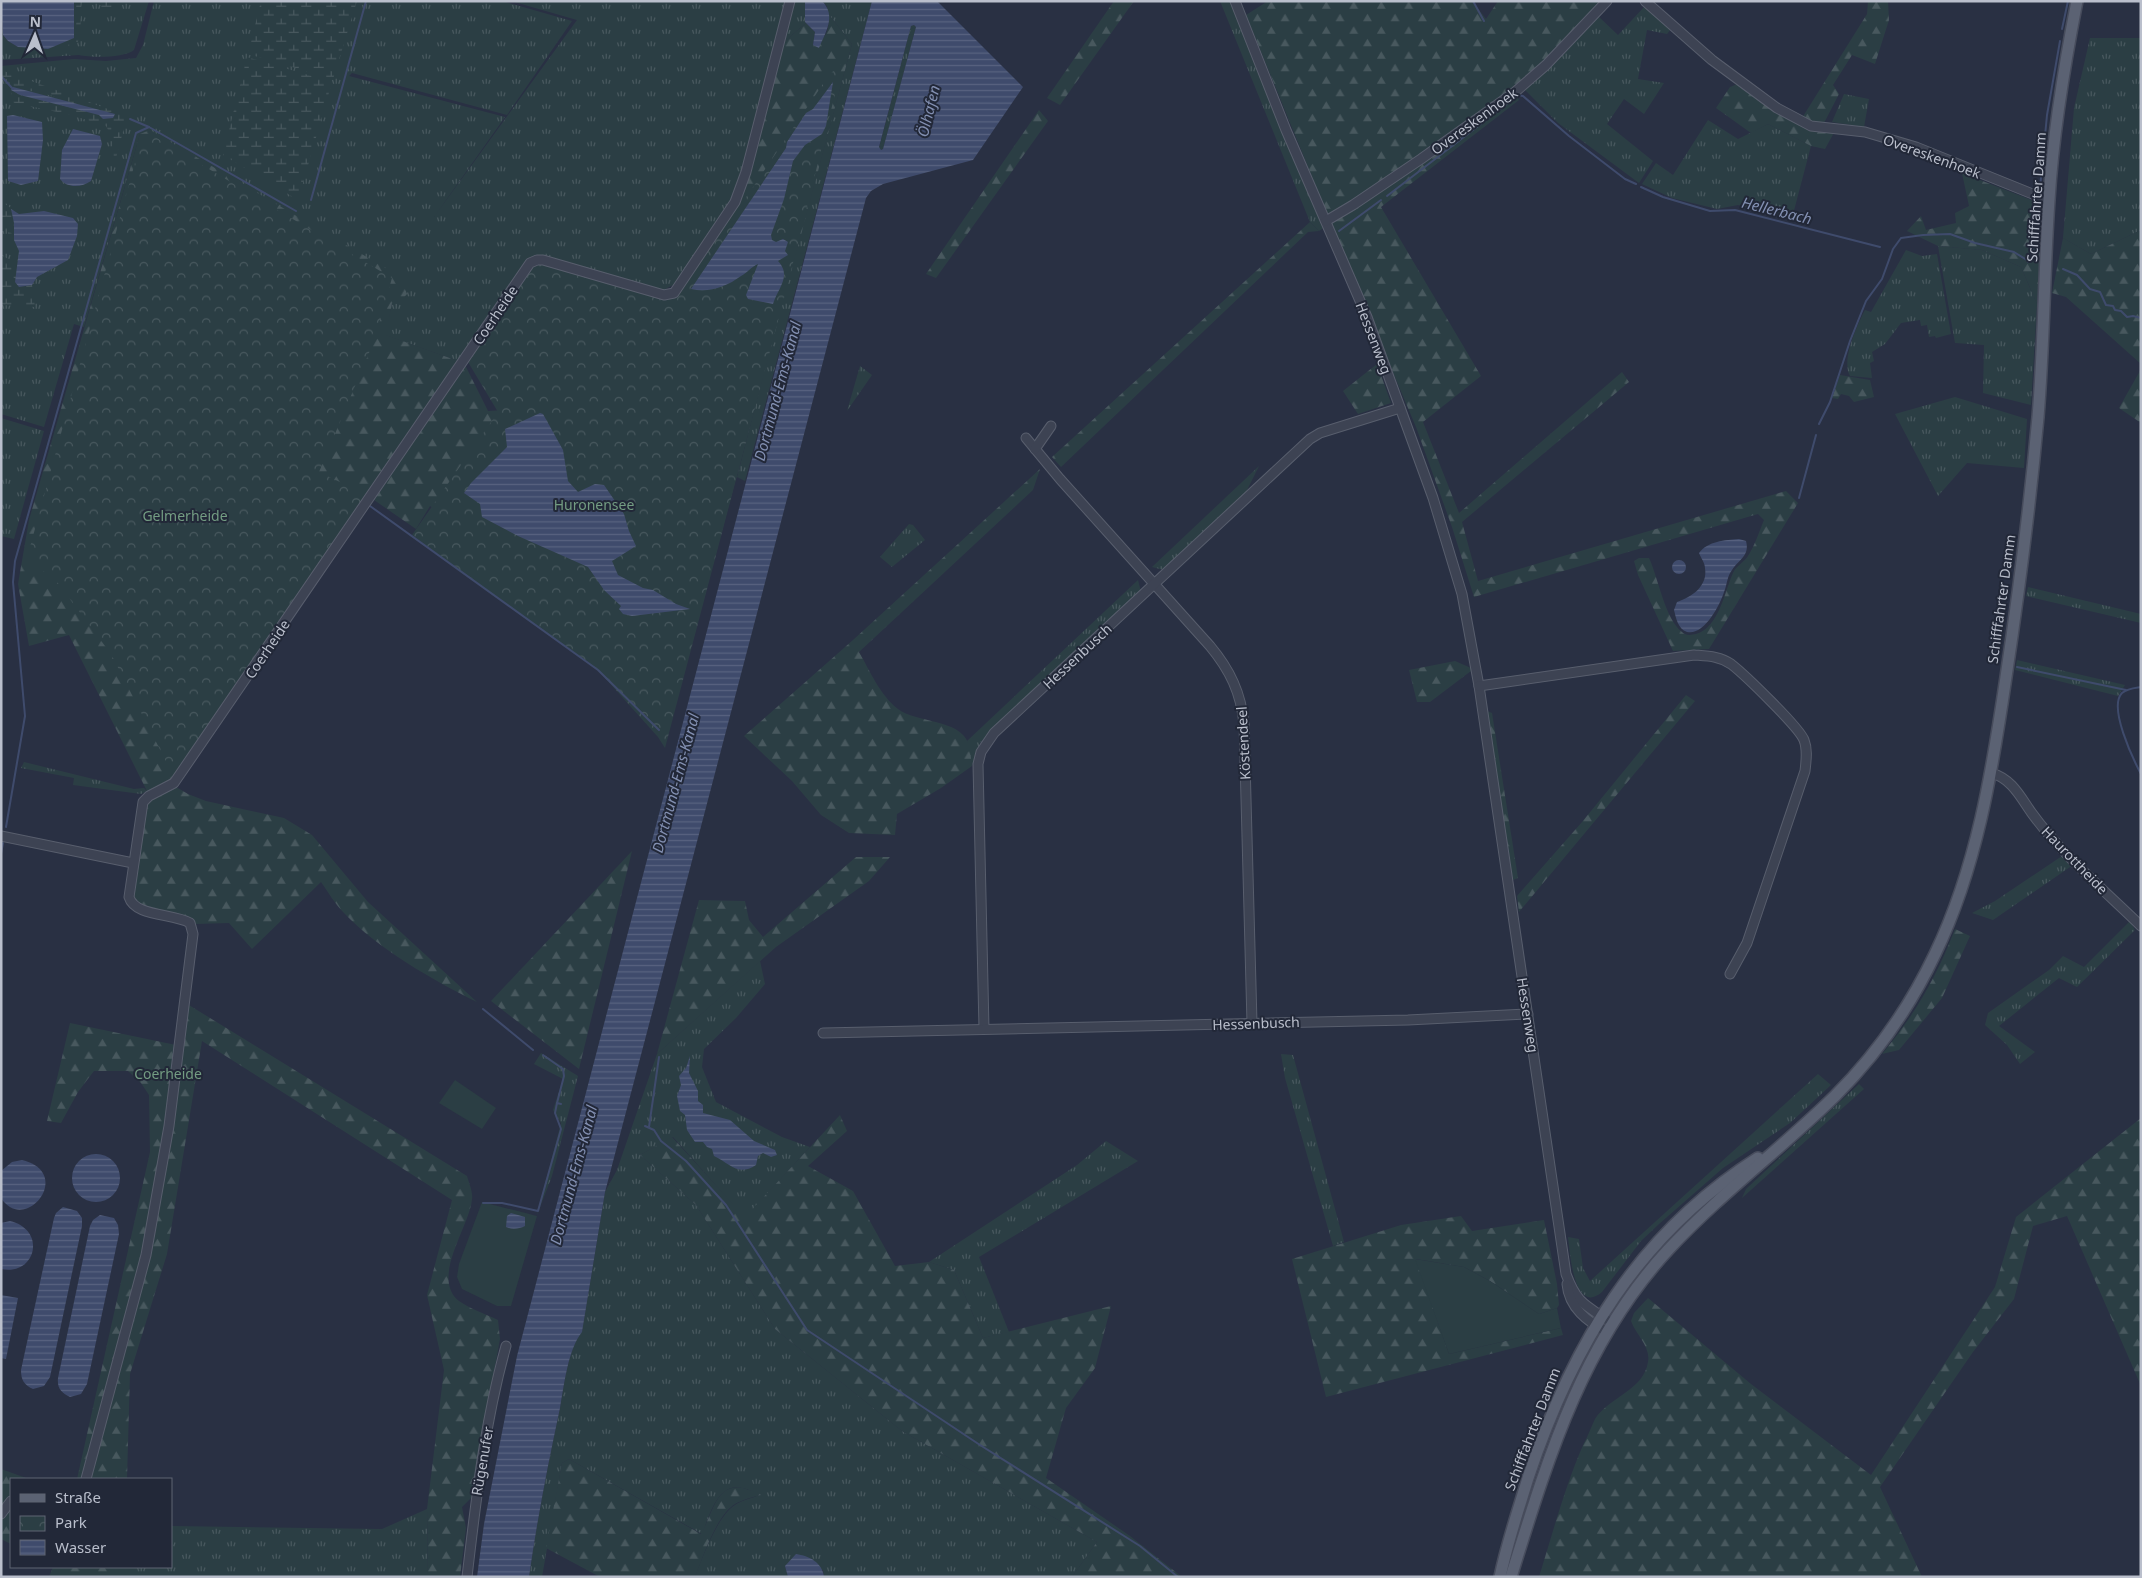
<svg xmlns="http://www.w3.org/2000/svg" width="2142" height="1578" font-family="'Noto Sans',sans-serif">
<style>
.grass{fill:url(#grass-tufts)}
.forest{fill:url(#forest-firs)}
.wetland{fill:url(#wetland-marsh)}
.park{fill:url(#park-crowns)}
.garden{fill:#2b3e44}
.water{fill:url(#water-rules);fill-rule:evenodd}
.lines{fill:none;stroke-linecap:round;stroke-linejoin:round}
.stream{stroke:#3f4b6c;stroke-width:2}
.minor-casing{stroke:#585e6d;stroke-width:11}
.major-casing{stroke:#474c5c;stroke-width:14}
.minor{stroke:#3d4353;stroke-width:9}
.major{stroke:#5b6273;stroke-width:11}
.labels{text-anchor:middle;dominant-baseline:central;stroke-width:4;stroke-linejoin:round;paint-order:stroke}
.street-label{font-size:14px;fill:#babfcc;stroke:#222838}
.park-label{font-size:14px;fill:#739c82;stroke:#222838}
.water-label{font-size:15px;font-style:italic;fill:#8390b2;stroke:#222838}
</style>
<defs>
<pattern id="grass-tufts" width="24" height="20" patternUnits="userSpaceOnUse" patternTransform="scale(1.25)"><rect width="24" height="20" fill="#2b3e44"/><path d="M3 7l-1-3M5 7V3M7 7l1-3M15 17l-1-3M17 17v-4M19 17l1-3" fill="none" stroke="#48585e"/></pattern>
<pattern id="forest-firs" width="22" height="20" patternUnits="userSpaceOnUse" patternTransform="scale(1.25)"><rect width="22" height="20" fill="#2b3e44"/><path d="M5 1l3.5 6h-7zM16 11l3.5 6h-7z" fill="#48585e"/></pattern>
<pattern id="wetland-marsh" width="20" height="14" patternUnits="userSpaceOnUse" patternTransform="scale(1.25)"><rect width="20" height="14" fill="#2b3e44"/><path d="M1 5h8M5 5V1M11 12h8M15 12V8" fill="none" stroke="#48585e"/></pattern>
<pattern id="park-crowns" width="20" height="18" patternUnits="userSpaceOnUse" patternTransform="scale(1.25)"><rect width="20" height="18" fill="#2b3e44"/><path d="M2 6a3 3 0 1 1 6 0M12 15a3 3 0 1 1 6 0" fill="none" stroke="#48585e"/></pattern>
<pattern id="water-rules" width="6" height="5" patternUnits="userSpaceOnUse" patternTransform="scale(1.25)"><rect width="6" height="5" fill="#3f4b6c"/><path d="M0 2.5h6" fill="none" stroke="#596380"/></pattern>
</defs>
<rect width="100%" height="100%" fill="#293043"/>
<g class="grass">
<path d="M74 1H149L134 50C124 58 92 58 79 55L1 60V20L3 35 8 41 18 47 74 38Z"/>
<polygon points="154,1 502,1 572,21 507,115 352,73 349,76 505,117 434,217 577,20 511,1 787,1 743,171 732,202 680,281 662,291 543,257 458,361 385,335 392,303 140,134 84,327 74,324 44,427 1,414 1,66 74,59 106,61 136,58 143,45"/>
<polygon points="794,1 805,1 806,23 785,41"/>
<polygon points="822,1 872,1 745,481 737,477 776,326 852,44 830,16 828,16 827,6"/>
<polygon points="1220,1 1231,1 1325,227 1319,231 1310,222"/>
<polygon points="1645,6 1671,29 1667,34 1647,30 1638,79 1664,83 1644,114 1624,99 1607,124 1653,161 1639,183 1558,123 1523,88 1598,16 1618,35"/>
<polygon points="914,25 916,27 883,149 881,150 879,148 911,26"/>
<polygon points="2090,38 2141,38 2141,230 2091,254 2063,238 2074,108"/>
<polygon points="1844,94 1869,99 1864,127 1832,122"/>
<polygon points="1708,120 1738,139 1768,124 1811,146 1792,218 1738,205 1717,209 1672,198 1642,184 1656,163 1673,175"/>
<polygon points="1938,246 1982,250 2021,267 2037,304 2031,405 1983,393 1984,345 1955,343"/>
<path d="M1906 250 1922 256 1937 254 1951 334 1936 338 1935 336 1929 337 1927 325 1921 326 1920 320 1901 323 1885 344 1872 352 1874 361 1870 363 1872 378 1850 376C1841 361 1857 325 1865 310L1871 312Z"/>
<polygon points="860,366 872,375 847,411"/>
<polygon points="1955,397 2027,419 2024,468 1967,463 1938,496 1895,414"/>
<polygon points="1,418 44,431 14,539 1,536"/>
<polygon points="1259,466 1245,494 1164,570 1152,567"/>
<polygon points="909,524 913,525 925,540 892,567 880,557"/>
<polygon points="1138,580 1141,592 980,743 972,766 967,741"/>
<polygon points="2028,587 2141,614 2141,623 2026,596"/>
<polygon points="2017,660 2125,685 2118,696 2015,670"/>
<polygon points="24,762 134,789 144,788 147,791 141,794 73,785 74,778 21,768"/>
<polygon points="2062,856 2073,865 1993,920 1972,913 1995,901"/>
<polygon points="2130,921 2135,930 2077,987 2059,978 1999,1026 2035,1052 2020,1064 2007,1045 1985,1025 1988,1013 2049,970 2063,956 2084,967"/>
<path d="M760 961 765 984 736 1018 704 1049 702 1067 716 1102 782 1137 810 1147 745 1218 673 1137 640 1155 696 1205 775 1329 902 1431 1097 1542 1072 1577H824L823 1570 785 1566 788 1577H695C702 1558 718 1515 735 1505 742 1500 752 1498 760 1495 754 1492 748 1489 742 1488 717 1482 709 1518 702 1534L569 1459 562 1463 542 1577H529C537 1520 548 1464 560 1408 564 1386 568 1349 582 1331L605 1192 617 1170 657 1054Z"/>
<polygon points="541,1053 578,1076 552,1176 537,1215 561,1123 553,1110 563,1079 534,1064"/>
<polygon points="1281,1054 1293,1055 1344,1242 1333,1246 1285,1078"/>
<path d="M1818 1074 1831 1085 1790 1123 1723 1168 1659 1224 1641 1241 1602 1292C1574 1316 1570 1253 1568 1237L1579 1239 1583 1268 1590 1281Z"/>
<polygon points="1859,1084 1864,1089 1742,1198 1746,1189"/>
<polygon points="1106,1141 1138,1161 979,1257 1009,1332 983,1338 954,1270 929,1262 1077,1165"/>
<polygon points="427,1509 428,1577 125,1577 125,1567 171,1567 171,1526 382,1529"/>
</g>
<g class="forest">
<polygon points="1114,1 1134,1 1060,105 1047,98"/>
<polygon points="1268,1 1472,1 1486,19 1498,1 1604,1 1543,64 1512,90 1419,156 1328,216 1246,15"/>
<polygon points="1868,1 1888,1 1889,20 1875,64 1852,55 1833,85 1839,94 1824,123 1812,124 1802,118 1867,14"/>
<path d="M828 16H830L852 44 680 688 430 506 416 529 374 500 465 365 488 411 506 410 672 300 749 172 785 41 806 23 815 32 813 45C826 39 830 30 828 16Z"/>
<polygon points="1740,83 1775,109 1836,129 1825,149 1811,146 1768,124 1751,133 1716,108 1730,87"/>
<path d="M1516 95 1519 100 1381 207 1481 376 1423 422 1459 513 1622 372 1629 382 1462 522 1478 581 1786 491 1798 503 1709 649 1673 651 1638 575 1634 561 1639 558H1649C1658 577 1665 619 1682 632 1686 636 1691 635 1696 634 1719 628 1725 590 1733 573 1736 566 1744 562 1748 556 1755 545 1759 532 1764 520L1758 514 1474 597 1452 527 1416 427 1330 223Z"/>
<polygon points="1039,110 1048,121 936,278 926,274"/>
<path d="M150 130 394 273 401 279 407 294 398 304 392 303 386 335 458 361 171 784 188 794 206 801 284 818 312 835 368 902 477 1002C434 981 377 948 344 913 335 904 328 892 321 882L252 949 229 923 195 924 192 920 133 904V877L147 791 69 635 29 646 18 584 29 520 140 134Z"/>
<polygon points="1962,173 2044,205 2037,304 2021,267 1982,250 1938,246 1907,231 1921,216 1926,230 1956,223 1955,213 1969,206"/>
<polygon points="1310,222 1319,231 1308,232 1061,467 1052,457"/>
<polygon points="2141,230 2141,364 2066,297 2052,293 2063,238 2091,254"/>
<polygon points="1377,364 1391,403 1358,414 1343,391"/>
<polygon points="2141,369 2141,423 2119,408"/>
<polygon points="1840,375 1870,380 1874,397 1854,402 1849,396 1841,394 1838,399 1832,398"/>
<path d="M1040 469 1033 490 859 652C870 671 880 695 898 709 916 723 960 719 968 743 970 750 971 758 972 766L941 788 897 814 895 835 849 833 821 815 792 781 744 736 853 640Z"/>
<polygon points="1455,661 1471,668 1471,671 1430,702 1417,702 1409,670"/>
<polygon points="1686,695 1695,701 1519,912 1517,896 1582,822"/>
<polygon points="1487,711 1492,713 1518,878 1513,880"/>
<polygon points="632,851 579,1069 491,1001"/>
<polygon points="856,857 890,857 869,881 776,947 657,1054 699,900 745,901 749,920 763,937"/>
<path d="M1955 929 1970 936 1942 998 1899 1050 1882 1054C1916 1013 1936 978 1955 929Z"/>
<path d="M184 1002 467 1176C469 1183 473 1192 472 1199 470 1226 430 1278 459 1301 470 1309 486 1314 498 1320L500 1339 471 1498 462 1507 466 1528 460 1577H428L427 1509 444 1370 427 1295 452 1200 202 1041 167 1254 130 1374 127 1479H77L150 1152 149 1095 141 1083 128 1071H94L78 1092 61 1123 47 1121 70 1023 176 1045Z"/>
<polygon points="840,1115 847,1131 808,1166 853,1191 895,1266 929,1262 954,1270 983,1338 1111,1306 1095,1368 1066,1408 1046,1478 1130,1536 1182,1577 1072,1577 1097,1542 902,1431 775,1329 696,1205 640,1155 672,1137 745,1217"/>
<path d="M2141 1118V1386L2067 1216 2033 1226 2014 1299 1973 1352 1880 1487 1922 1577H1539C1553 1532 1565 1486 1584 1443 1588 1436 1591 1427 1595 1419 1609 1397 1644 1390 1648 1362 1651 1347 1636 1335 1631 1321L1634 1313 1648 1298 1751 1384 1871 1475 1995 1287 2016 1217Z"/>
<polygon points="1461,1216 1472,1231 1544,1220 1557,1284 1559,1305 1557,1308 1539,1314 1490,1281 1464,1267 1416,1259 1449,1354 1561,1328 1563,1335 1326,1397 1292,1259 1401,1225"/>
<path d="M569 1459 701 1534C713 1514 716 1480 746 1489 752 1491 758 1492 761 1495 752 1497 742 1500 735 1504 716 1516 703 1557 695 1577H600L546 1548 562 1463Z"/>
<polygon points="1,1469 29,1479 11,1479 11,1544 1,1539"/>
<polygon points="53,1567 125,1567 125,1577 49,1577"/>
</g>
<g class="wetland">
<path d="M74 1 82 2C79 17 83 31 77 44L48 49 74 38Z"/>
<path d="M102 1H126C118 6 113 12 103 11L101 8Z"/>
<polygon points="261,1 357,1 333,79 248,54"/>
<polygon points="247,57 332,82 298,200 223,155"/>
<polygon points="1,70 127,116 116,158 110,156 114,140 106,126 71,115 11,102 11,90 20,95 113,118 53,96 13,87 6,78 1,76"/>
<path d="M1 201 19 214C38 214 65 208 78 224L77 236 68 260 37 277 32 285 35 307 1 305V255L17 264 19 251 14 236 7 231H1Z"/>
</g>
<g class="park">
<polygon points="843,62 788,283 665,748 658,737 596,668 494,596 412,535 498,412 468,362 532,264 537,261 669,297 735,209 747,196 829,75"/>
<polygon points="150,134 392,278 374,341 319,472 367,495 176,779 173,775 111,654 57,582 27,558 142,137"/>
</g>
<g class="garden">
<polygon points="455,1080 496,1108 482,1129 439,1103"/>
<polygon points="482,1202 537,1216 511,1306 497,1306 462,1289 457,1277 459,1264"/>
<polygon points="1415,1259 1464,1267 1490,1281 1539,1314 1557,1308 1561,1328 1449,1354"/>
</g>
<g class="water">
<polygon points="1,1 74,1 74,38 48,49 18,47 8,41 3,35"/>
<path d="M805 1H822C837 16 825 33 819 48L813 45 815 32 805 22Z"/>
<path d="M872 1H937L1023 87 973 160 883 184 871 191 866 198 605 1192 582 1332C568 1349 564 1386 560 1408 548 1464 537 1520 529 1577H477L484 1524 517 1356ZM914 25 916 27 883 149 881 150 879 147 911 26Z"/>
<path d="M833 82 826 126 822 134 805 145 793 161 784 199 771 235 772 240 776 242 783 239 788 242 785 251 788 255 778 261C792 276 778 288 773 304L748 299 746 295 758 264C751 267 747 273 741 276 726 287 709 293 691 289L786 148 787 142 806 113 813 109Z"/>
<polygon points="13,87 115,114 113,118 103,119 99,115 20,95 11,90"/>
<polygon points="13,115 42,122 43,140 38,181 21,185 8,181 7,116"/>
<path d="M73 129 100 136 102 144 91 181C82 187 68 189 60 179L62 150Z"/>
<polygon points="11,209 19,214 44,211 73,218 78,224 77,236 68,260 37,277 32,285 19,287 15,282 19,251 14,240 14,223"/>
<polygon points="540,413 543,414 563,450 568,481 578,492 595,484 604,485 624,514 629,531 636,546 612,561 618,575 643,588 653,590 676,604 690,609 632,616 623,614 619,609 621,606 604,590 588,567 518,536 482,517 480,504 464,493 471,483 507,447 505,429"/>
<path d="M1739 539 1746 541C1750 556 1739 559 1732 570 1727 576 1727 585 1724 592 1720 605 1704 636 1687 632 1678 629 1676 618 1674 610L1677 602C1692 597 1708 586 1705 568 1705 563 1701 558 1699 553 1708 541 1725 540 1739 539Z"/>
<circle cx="1679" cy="567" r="7"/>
<path d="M690 1056 689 1073 698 1091V1101L703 1105V1113L730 1120 754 1141 775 1150 777 1155 771 1157 763 1153 758 1156 756 1165C738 1177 731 1164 714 1156L712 1149 707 1147 703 1142H695L687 1130 685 1115 680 1111 677 1096 681 1085 679 1076 686 1068Z"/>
<circle cx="96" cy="1178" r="24"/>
<path d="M22 1160C75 1173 25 1235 1 1198V1171L12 1162Z"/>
<path d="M63 1207 77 1211 82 1218V1226L50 1377 44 1386 33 1389C24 1385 21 1380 21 1370L54 1218 56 1213Z"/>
<path d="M511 1213 525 1217V1226C519 1229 512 1230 506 1227L507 1216Z"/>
<path d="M100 1215 114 1218 118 1225 119 1234 87 1384 81 1394 70 1397C61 1393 57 1388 58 1378L90 1226 93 1220Z"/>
<path d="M10 1221C47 1230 36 1276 1 1269V1223Z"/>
<polygon points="1,1295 18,1298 6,1359 1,1358"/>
<path d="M796 1554C809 1556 822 1562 824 1577H788L785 1566Z"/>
</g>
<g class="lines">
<g class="stream">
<polyline points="1473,1 1484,21"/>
<polyline points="2062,29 2068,1"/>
<polyline points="1,76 13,89"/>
<polyline points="1517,95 1523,96 1569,136 1625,179 1636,184"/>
<polyline points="130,119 149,127"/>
<polyline points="1641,187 1663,197 1710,211 1735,210 1880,247"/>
<polyline points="2040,188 2047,115 2060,41"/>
<polyline points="1387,196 1512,100"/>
<polyline points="311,200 366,1"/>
<polyline points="1339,231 1381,200"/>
<polyline points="2028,262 2037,237 2039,204"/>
<polyline points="2063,269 2077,275 2090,289 2100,292 2106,305 2113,306 2115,310 2121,311 2127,317 2133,316 2141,318"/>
<polyline points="1819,424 1830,402 1850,341 1866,301 1882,279 1893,249 1901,238 1923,235 1950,234 1975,243 2014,252 2030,262"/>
<polyline points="1799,498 1816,435"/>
<polyline points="370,506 598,670 659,730"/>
<polyline points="2017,667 2126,690"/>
<path d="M2141 687C2134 688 2128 688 2122 693 2108 707 2133 759 2141 774"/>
<polyline points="6,827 25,716 13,582 15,561 136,133 149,127 296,211"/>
<polyline points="1,854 3,843"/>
<polyline points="483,1009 533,1050"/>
<polyline points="543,1055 563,1069 564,1076 557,1103"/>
<polyline points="645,1126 654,1130 661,1141 686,1161 726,1205 807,1330 980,1445 1140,1546 1178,1577"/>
<polyline points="649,1127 659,1057"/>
<polyline points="483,1203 502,1203 538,1211 561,1129 555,1113 557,1103 561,1104"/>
</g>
<defs>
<g id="minor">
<path d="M1235 1 1286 130 1367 317 1433 498 1462 594 1479 686 1566 1274C1576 1301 1583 1304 1606 1319"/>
<polyline points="1645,1 1712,60 1777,108 1811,126 1865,132 1916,147 2035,195 2049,198"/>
<polyline points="1326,221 1353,205 1421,159 1515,92 1546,65 1607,1"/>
<path d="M1026 438 1060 479 1210 646C1230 670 1241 693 1244 724L1252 1023"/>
<polyline points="1035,449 1051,426"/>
<path d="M1479 686 1694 655C1707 656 1720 656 1731 664 1744 674 1799 727 1804 740 1808 750 1806 761 1805 771L1747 943 1730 974"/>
<path d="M1991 773C2011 778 2020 796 2031 812 2062 855 2103 889 2141 926"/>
<polyline points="1,836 133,863"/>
<polyline points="984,1029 978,764 981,752 994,733 1310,439 1320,433 1400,408"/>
<polyline points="823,1033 1408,1020 1528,1014"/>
<path d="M1567 1284C1569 1308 1588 1322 1607 1332"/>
<path d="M86 1479 146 1255 169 1126 193 934 190 923C173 913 135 917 129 897L143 802 149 796 174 783 530 263 537 260H543L664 295 674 293 735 202 746 172 790 1"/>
<polyline points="1,1514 11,1501"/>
<path d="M467 1577C476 1499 485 1421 506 1346"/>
</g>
<g id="major">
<path d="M1500 1577C1507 1543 1518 1511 1528 1478 1572 1346 1638 1234 1758 1158"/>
<path d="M1511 1577C1548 1458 1582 1343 1668 1250 1720 1194 1781 1149 1835 1096 1876 1055 1910 1007 1935 954 1977 867 1992 772 2006 677 2019 591 2030 504 2038 417 2044 345 2044 272 2049 200 2053 133 2064 67 2077 1"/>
</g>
</defs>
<use href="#minor" class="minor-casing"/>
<use href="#major" class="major-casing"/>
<use href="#minor" class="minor"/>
<use href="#major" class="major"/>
</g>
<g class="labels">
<g class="street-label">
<text transform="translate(1474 121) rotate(-36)">Overeskenhoek</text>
<text transform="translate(1932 156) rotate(20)">Overeskenhoek</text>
<text transform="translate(2036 197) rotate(-86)">Schifffahrter Damm</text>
<text transform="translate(495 315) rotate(-56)">Coerheide</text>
<text transform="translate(1374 338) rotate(69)">Hessenweg</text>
<text transform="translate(2001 599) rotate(-82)">Schifffahrter Damm</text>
<text transform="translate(267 649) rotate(-56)">Coerheide</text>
<text transform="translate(1077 656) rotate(-43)">Hessenbusch</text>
<text transform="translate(1243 743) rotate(-93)">Köstendeel</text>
<text transform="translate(2075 860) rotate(46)">Haurottheide</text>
<text transform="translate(1528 1015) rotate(81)">Hessenweg</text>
<text transform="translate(1256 1023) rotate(-2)">Hessenbusch</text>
<text transform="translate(1532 1429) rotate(-69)">Schifffahrter Damm</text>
<text transform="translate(482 1461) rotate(-80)">Rügenufer</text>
</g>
<g class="park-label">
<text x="594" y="504">Huronensee</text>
<text x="185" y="515">Gelmerheide</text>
<text x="168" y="1073">Coerheide</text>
</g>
<g class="water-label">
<text transform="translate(928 111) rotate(-76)">Ölhafen</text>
<text transform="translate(1777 210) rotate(14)">Hellerbach</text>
<text transform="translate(777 391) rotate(-75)">Dortmund-Ems-Kanal</text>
<text transform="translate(675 783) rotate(-75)">Dortmund-Ems-Kanal</text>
<text transform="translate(573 1175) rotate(-75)">Dortmund-Ems-Kanal</text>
</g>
</g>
<rect width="2142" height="1578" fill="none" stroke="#babfcc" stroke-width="5"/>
<rect x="10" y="1478" width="162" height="90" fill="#222838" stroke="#5f6473"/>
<rect x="20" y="1494" width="25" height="8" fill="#5b6273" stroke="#5f6473"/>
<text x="55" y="1503" font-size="15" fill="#babfcc">Straße</text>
<rect x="20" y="1516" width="25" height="15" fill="url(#park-crowns)" stroke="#5f6473"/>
<text x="55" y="1528" font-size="15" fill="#babfcc">Park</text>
<rect x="20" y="1540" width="25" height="15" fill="url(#water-rules)" stroke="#5f6473"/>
<text x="55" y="1553" font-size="15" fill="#babfcc">Wasser</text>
<g transform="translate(35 35) rotate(2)" stroke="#222838" stroke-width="4" paint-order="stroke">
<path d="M0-4L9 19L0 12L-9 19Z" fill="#babfcc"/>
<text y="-8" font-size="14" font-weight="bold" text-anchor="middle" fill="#babfcc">N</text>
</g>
</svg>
